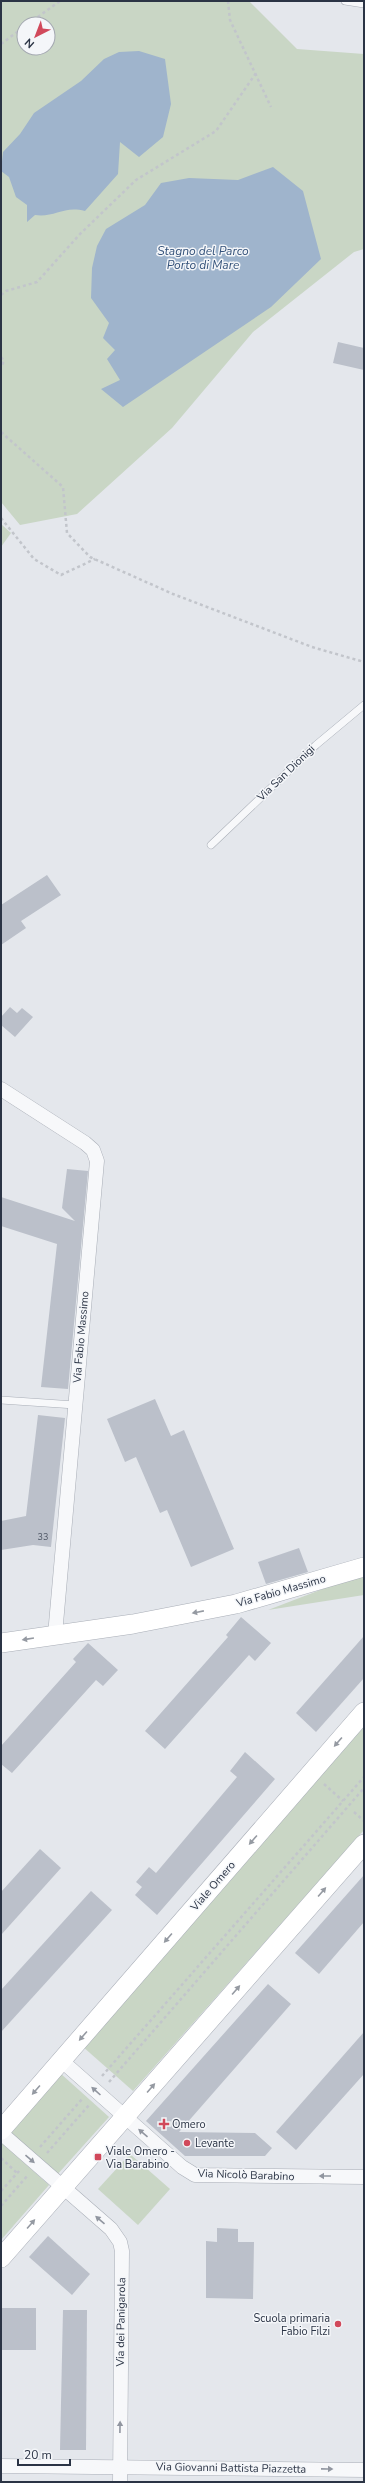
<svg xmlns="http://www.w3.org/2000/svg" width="365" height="2483" font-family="'Nunito Sans',sans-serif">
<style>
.green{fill:#c9d6c5;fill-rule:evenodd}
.water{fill:#9fb4cc}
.building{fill:#bbc0ca}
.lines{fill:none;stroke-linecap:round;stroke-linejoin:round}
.lane-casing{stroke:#a9aeb7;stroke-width:8}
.street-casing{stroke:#a9aeb7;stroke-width:15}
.secondary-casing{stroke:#a9aeb7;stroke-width:20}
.path{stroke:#c2c5cb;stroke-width:2.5;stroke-dasharray:3 3;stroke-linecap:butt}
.lane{stroke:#f7f8fa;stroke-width:7}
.street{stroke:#f7f8fa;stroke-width:14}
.secondary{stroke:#fff;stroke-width:19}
.oneway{fill:#959aa2}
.oneway2{fill:#9196a0}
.poi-dot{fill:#d1495b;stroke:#f4f6f9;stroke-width:1.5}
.labels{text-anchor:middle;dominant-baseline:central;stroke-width:3;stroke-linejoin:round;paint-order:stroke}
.number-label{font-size:9px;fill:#4f5766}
.street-label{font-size:11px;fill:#2b3445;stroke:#f4f6f9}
.poi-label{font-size:11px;fill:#2b3445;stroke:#f4f6f9;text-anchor:start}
.water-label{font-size:12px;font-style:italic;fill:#34527a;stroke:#f4f6f9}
</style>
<rect width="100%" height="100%" fill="#e4e7ec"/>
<g class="green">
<path d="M1 1H249L297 49 364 54V249L354 252 253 332 172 428 77 514 20 525 1 502ZM24 24H48V48H24Z"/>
<polygon points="1,524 11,533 1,547"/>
<polygon points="364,1576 364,1595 268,1610 328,1587"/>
<polygon points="364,1723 364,1830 133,2091 82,2046"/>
<polygon points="60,2073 109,2117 56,2176 7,2133"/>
<polygon points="1,2142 49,2185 1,2240"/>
<polygon points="130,2154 170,2189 138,2225 98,2189"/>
</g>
<g class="water">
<path d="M139 51 165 59 171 104 163 137 139 157 120 142 118 174 85 211C64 205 54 218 35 215L27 222V205L16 197 9 177 1 171 3 152 20 134 34 113 81 81 104 59 119 52Z"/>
<polygon points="273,167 303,191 321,259 271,307 123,407 101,389 120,380 107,359 115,350 103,338 109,323 91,298 92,268 97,246 106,229 145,205 161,183 189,178 238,180"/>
</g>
<g class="building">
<polygon points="338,342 364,348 364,370 333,363"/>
<polygon points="47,875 61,895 21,921 26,928 1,945 1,905"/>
<polygon points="10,1007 17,1013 22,1008 33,1017 15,1037 1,1025 1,1017"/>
<polygon points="67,1169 88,1171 68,1389 41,1387 57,1244 1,1226 1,1197 75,1221 62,1208"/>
<polygon points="155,1399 171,1436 184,1430 234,1549 191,1567 167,1510 160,1513 136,1457 125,1462 107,1419"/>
<polygon points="38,1415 65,1418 51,1547 33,1545 1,1550 1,1521 26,1516"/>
<polygon points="299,1548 308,1572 266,1584 258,1562"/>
<polygon points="241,1617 271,1643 255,1661 249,1655 165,1749 145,1731 228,1637 226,1635"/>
<polygon points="364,1636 364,1678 316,1732 296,1713"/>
<polygon points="88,1643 118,1670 103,1686 96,1680 12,1773 1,1764 1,1746 76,1662 73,1659"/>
<polygon points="245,1752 275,1779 157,1915 135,1895 142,1887 136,1882 149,1867 156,1873 237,1777 230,1771"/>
<polygon points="40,1849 61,1868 1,1935 1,1892"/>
<polygon points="364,1875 364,1922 319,1974 295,1953"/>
<polygon points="91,1891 112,1910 1,2032 1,1990"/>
<polygon points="268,1984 291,2004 179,2132 255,2133 272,2148 265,2156 185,2156 146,2121"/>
<polygon points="364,2032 364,2074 296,2150 276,2132"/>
<polygon points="217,2228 238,2229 238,2242 254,2242 253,2299 206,2298 206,2241 217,2242"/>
<polygon points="48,2236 90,2274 72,2295 29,2257"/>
<rect x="1" y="2308" width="35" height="42"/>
<polygon points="63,2310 87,2310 86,2450 60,2450"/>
</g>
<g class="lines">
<defs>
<g id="lane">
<polyline points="345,1 364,4"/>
<polyline points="211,845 316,745 364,705"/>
<polyline points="1,1400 75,1405"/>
</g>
<g id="street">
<polyline points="1,1089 85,1143 93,1150 97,1161 55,1635"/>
<polyline points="62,2061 182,2167 195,2175 364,2177"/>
<polyline points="1,2133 111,2229 120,2242 122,2251 120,2482"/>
<polyline points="1,2466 364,2470"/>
</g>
<g id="secondary">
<polyline points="1,1643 133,1624 236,1604 364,1567"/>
<polyline points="1,2130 364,1712"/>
<polyline points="1,2258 364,1844"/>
</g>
</defs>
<use href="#lane" class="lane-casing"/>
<use href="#street" class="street-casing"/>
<use href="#secondary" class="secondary-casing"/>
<g class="path">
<polyline points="228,1 230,20 271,107"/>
<polyline points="28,24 60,1"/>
<polyline points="1,44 24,27"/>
<polyline points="1,295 6,291 37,282 80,234 136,180 216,131 256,73"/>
<polyline points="1,357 4,361 1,367"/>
<polyline points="1,432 63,487 67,533 90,557 173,594 312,647 364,662"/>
<polyline points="1,518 34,559 61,575 95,559"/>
<polyline points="324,1784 343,1801"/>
<polyline points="354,1812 364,1821"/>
<polyline points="102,2076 364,1777"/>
<polyline points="109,2082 364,1788"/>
<polyline points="40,2147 83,2098"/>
<polyline points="47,2153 90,2104"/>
<polyline points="1,2158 17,2173"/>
<polyline points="1,2191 21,2169"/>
<polyline points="1,2206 28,2175"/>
</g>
<use href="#lane" class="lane"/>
<use href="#street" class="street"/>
<use href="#secondary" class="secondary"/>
</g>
<defs><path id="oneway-solid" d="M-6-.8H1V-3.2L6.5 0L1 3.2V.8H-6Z"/></defs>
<g class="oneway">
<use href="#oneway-solid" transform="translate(198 1612) rotate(169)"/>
<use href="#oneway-solid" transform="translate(28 1639) rotate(171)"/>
<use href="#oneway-solid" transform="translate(338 1742) rotate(131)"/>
<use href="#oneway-solid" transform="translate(253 1840) rotate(131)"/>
<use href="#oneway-solid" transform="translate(322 1892) rotate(-49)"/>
<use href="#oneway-solid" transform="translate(168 1938) rotate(131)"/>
<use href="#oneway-solid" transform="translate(236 1990) rotate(-49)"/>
<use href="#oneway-solid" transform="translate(83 2036) rotate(131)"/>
<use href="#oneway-solid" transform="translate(151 2088) rotate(-49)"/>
<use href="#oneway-solid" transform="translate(36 2090) rotate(131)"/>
<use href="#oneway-solid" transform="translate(31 2224) rotate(-49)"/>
</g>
<g class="oneway2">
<use href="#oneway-solid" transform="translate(96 2091) rotate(-138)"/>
<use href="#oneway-solid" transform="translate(143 2133) rotate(-139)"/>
<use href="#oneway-solid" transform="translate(30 2159) rotate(41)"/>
<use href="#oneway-solid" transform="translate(325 2176) rotate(-180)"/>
<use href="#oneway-solid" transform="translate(100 2220) rotate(-139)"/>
<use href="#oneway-solid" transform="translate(120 2427) rotate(-89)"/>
<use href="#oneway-solid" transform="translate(327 2469) rotate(1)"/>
</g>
<g class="poi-dot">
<path d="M162 2118h4v4h4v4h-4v4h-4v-4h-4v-4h4z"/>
<circle cx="187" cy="2143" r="4"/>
<rect x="94" y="2153" width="8" height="8" rx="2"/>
<circle cx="338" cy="2324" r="4"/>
</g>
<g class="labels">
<g class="number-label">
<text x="43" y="1537">33</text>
</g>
<g class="street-label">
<text transform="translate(286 773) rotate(-44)">Via San Dionigi</text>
<text transform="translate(81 1337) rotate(-85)">Via Fabio Massimo</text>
<text transform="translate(281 1591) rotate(-16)">Via Fabio Massimo</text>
<text transform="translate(213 1886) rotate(-49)">Viale Omero</text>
<text transform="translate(246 2175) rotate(2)">Via Nicolò Barabino</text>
<text transform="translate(121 2322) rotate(-89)">Via dei Panigarola</text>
<text transform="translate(231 2468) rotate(1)">Via Giovanni Battista Piazzetta</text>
</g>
<g class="poi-label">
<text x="172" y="2124">Omero</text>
<text x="195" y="2143">Levante</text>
<text x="106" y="2151">Viale Omero -<tspan x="106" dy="13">Via Barabino</tspan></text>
<text x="330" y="2318" text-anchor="end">Scuola primaria<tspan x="330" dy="13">Fabio Filzi</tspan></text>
</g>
<g class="water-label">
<text x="203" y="251">Stagno del Parco<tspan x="203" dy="14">Porto di Mare</tspan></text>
</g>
</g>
<rect width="365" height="2483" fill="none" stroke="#2b3445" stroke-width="4"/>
<g transform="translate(36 36) rotate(222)"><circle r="19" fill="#f4f6f9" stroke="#a4a8b1"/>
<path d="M0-3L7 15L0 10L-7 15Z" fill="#d1495b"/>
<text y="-6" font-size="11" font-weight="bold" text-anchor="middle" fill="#2b3445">N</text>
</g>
<path d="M18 2459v6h52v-6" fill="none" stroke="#2b3445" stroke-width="2"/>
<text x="24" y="2459" font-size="12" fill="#2b3445" stroke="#f4f6f9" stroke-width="3" paint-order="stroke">20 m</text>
</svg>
